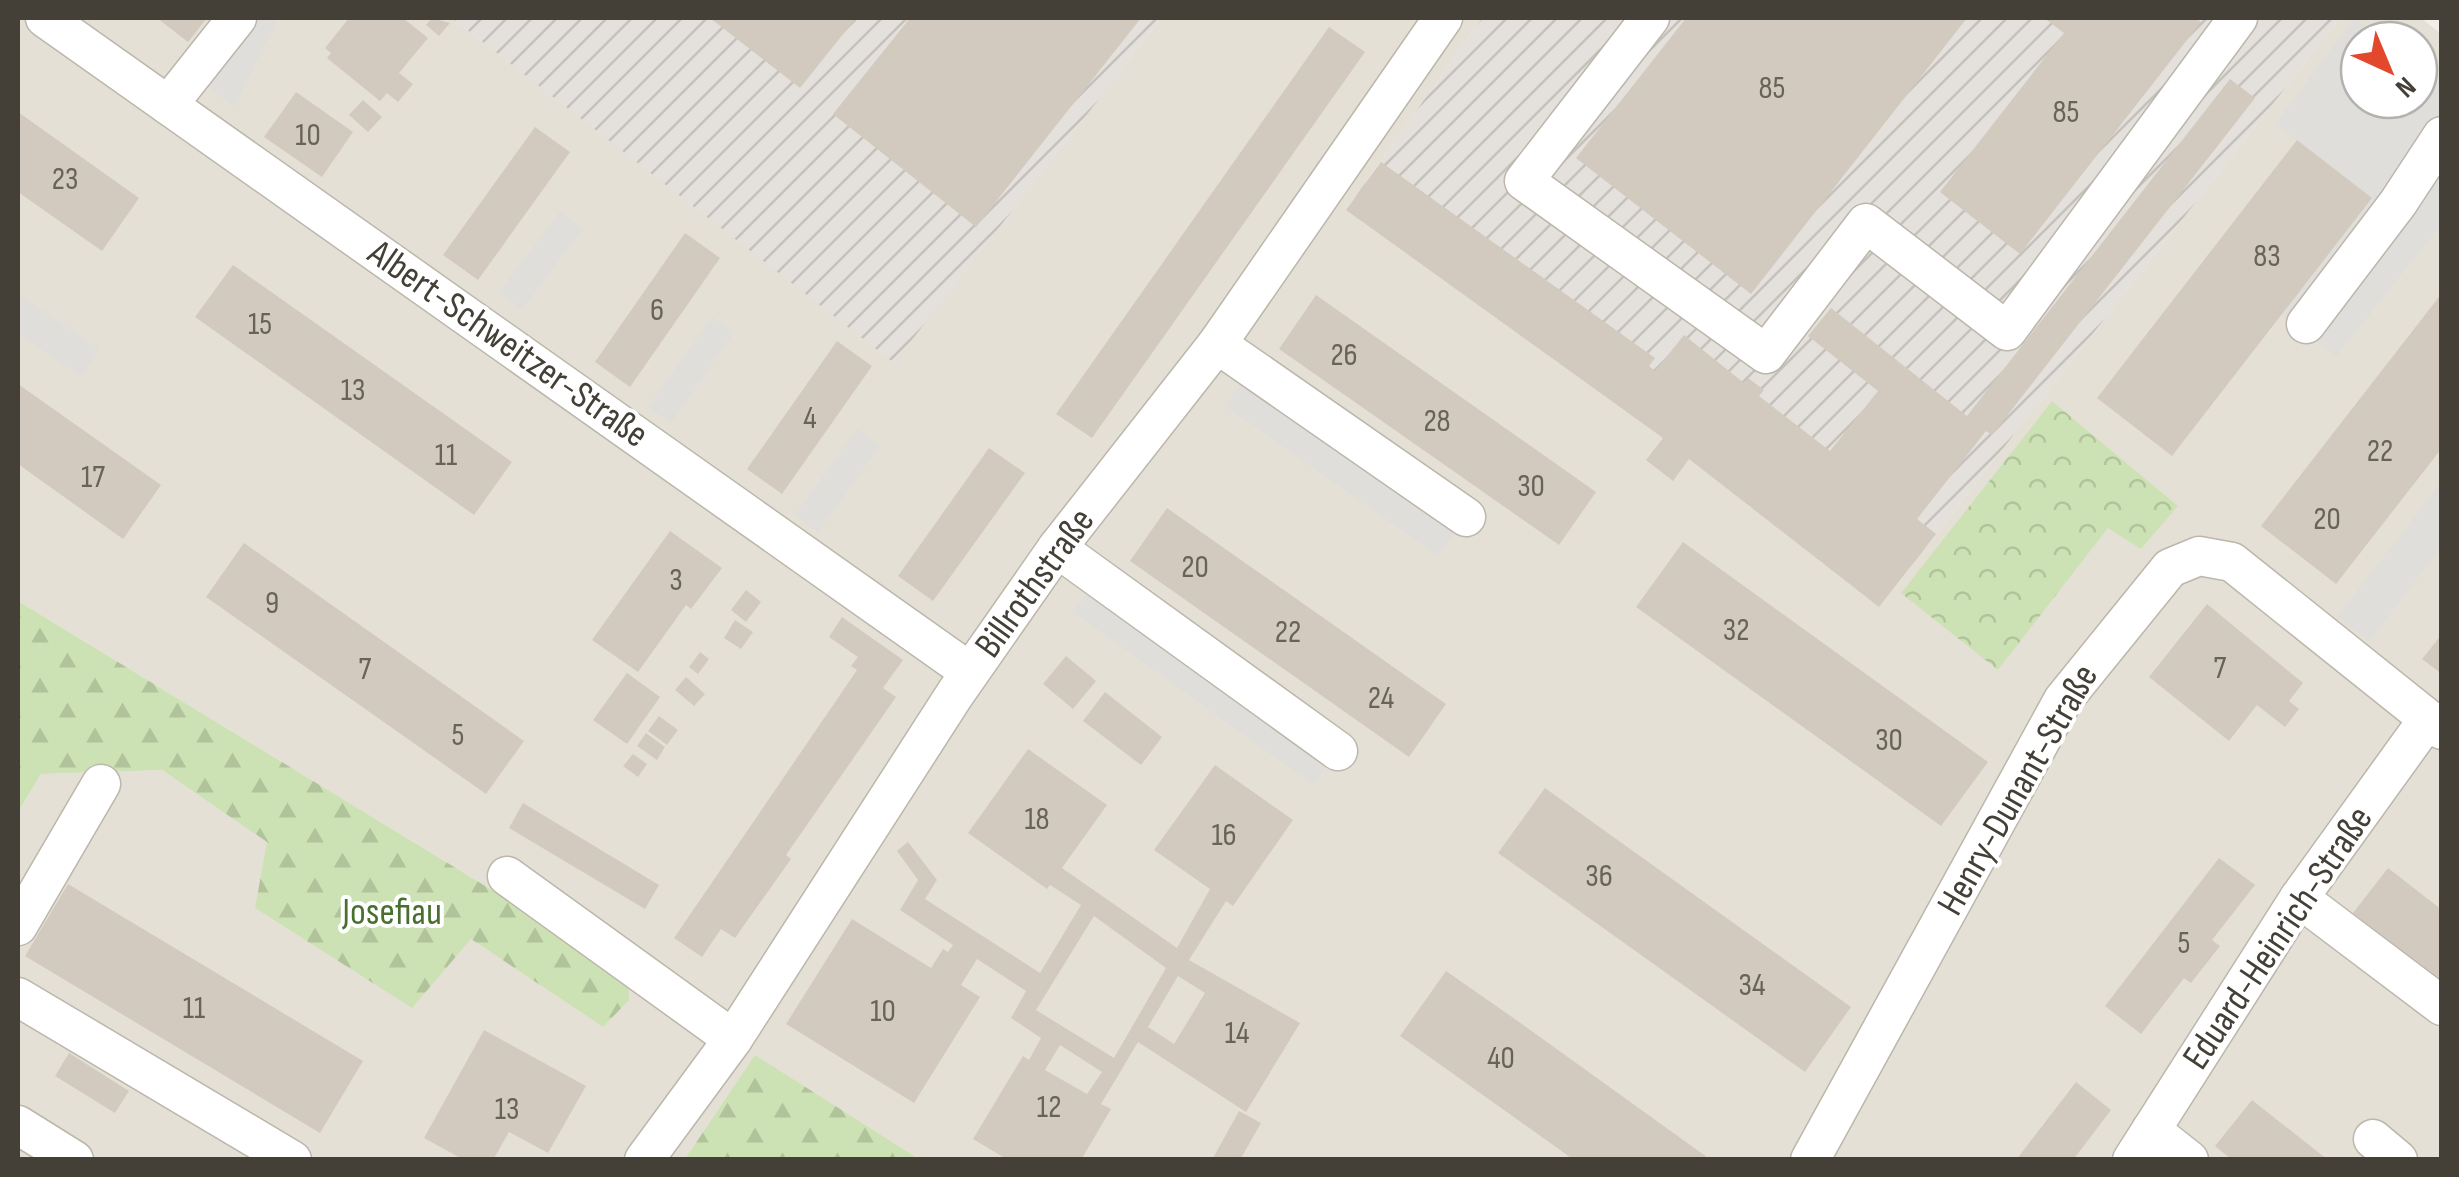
<svg xmlns="http://www.w3.org/2000/svg" width="2459" height="1177" font-family="'Sofia Sans Condensed',sans-serif">
<style>
.residential{fill:#e5e0d6;fill-rule:evenodd}
.industrial{fill:url(#industrial-furrows)}
.forest{fill:url(#forest-firs)}
.park{fill:url(#park-crowns)}
.parking{fill:#e0dedb}
.building{fill:#d2cabe;fill-rule:evenodd}
.lines{fill:none;stroke-linecap:round;stroke-linejoin:round}
.minor-casing{stroke:#bcb6ab;stroke-width:41}
.minor{stroke:#fff;stroke-width:38}
.labels{text-anchor:middle;dominant-baseline:central;stroke-width:8;stroke-linejoin:round;paint-order:stroke}
.number-label{font-size:32px;fill:#686259}
.street-label{font-size:38px;fill:#443f37;stroke:#fff}
.park-label{font-size:38px;fill:#486f30;stroke:#fff}
</style>
<defs>
<pattern id="industrial-furrows" width="10" height="10" patternUnits="userSpaceOnUse" patternTransform="scale(2.5)"><rect width="10" height="10" fill="#e4e0dc"/><path d="M-1 1l2-2M0 10L10 0M9 11l2-2" fill="none" stroke="#c5c1bd"/></pattern>
<pattern id="forest-firs" width="22" height="20" patternUnits="userSpaceOnUse" patternTransform="scale(2.5)"><rect width="22" height="20" fill="#cde2b4"/><path d="M5 1l3.5 6h-7zM16 11l3.5 6h-7z" fill="#b1c39b"/></pattern>
<pattern id="park-crowns" width="20" height="18" patternUnits="userSpaceOnUse" patternTransform="scale(2.5)"><rect width="20" height="18" fill="#cde2b4"/><path d="M2 6a3 3 0 1 1 6 0M12 15a3 3 0 1 1 6 0" fill="none" stroke="#b1c39b"/></pattern>
</defs>
<rect width="100%" height="100%" fill="#f1eee7"/>
<path class="residential" d="M18 18H452L894 362 1162 18H1482L1346 210 1627 410 1879 607 2340 18H2421L2441 34V1159H919L755 1056 685 1159H19L18 812 41 774 162 770 268 842 411 1007 471 939 603 1027 628 973 18 601ZM2359 40H2419V100H2359Z"/>
<g class="industrial">
<polygon points="452,18 1162,18 894,363"/>
<polygon points="1482,18 2340,18 1879,607 1627,410 1346,210"/>
</g>
<g class="forest">
<polygon points="18,601 628,973 629,1000 603,1027 471,939 412,1008 255,908 267,842 162,770 41,774 18,812"/>
<polygon points="755,1055 919,1159 685,1159"/>
</g>
<polygon class="park" points="2052,401 2178,506 2141,549 2108,528 1998,670 1901,593"/>
<g class="parking">
<polygon points="237,18 278,18 234,107 192,75"/>
<polygon points="2354,18 2384,40 2359,40 2359,100 2419,100 2419,67 2441,84 2441,225 2336,357 2282,314 2372,198 2275,124"/>
<polygon points="560,211 583,229 522,310 499,292"/>
<polygon points="18,294 99,349 82,377 18,334"/>
<polygon points="712,317 734,332 671,423 648,407"/>
<polygon points="1252,367 1466,517 1438,556 1225,406"/>
<polygon points="857,429 880,446 818,532 795,515"/>
<polygon points="2441,483 2441,548 2369,641 2337,617"/>
<polygon points="1099,577 1338,751 1313,785 1073,612"/>
</g>
<g class="building">
<polygon points="157,18 207,18 188,42"/>
<polygon points="349,18 403,18 428,38 399,73 413,84 398,102 387,93 380,101 327,58 331,53 325,48"/>
<polygon points="432,18 450,23 439,36 426,25"/>
<polygon points="710,18 856,18 800,88"/>
<polygon points="910,18 1141,18 976,227 833,114"/>
<polygon points="1686,18 1967,18 1751,294 1576,158"/>
<polygon points="2044,18 2195,18 2201,22 2020,254 1940,192 2064,33"/>
<polygon points="1329,27 1365,52 1092,438 1056,414"/>
<polygon points="2230,79 2255,98 1992,435 1986,431 1917,519 1936,534 1879,607 1689,459 1673,481 1646,460 1663,438 1346,210 1381,162 1655,358 1649,366 1655,371 1684,335 1744,383 1748,378 1764,390 1759,396 1830,451 1878,391 1808,336 1831,308 1967,416"/>
<polygon points="296,92 353,132 322,177 264,137"/>
<polygon points="363,100 382,117 368,132 349,115"/>
<polygon points="18,112 139,198 102,251 18,192"/>
<polygon points="535,127 570,152 478,280 443,255"/>
<polygon points="2297,140 2372,198 2172,456 2097,398"/>
<polygon points="685,233 720,258 630,387 595,362"/>
<polygon points="233,265 512,462 474,515 195,317"/>
<polygon points="2442,293 2442,448 2336,584 2261,526"/>
<polygon points="1316,295 1596,492 1559,545 1279,349"/>
<polygon points="837,341 872,366 782,494 747,469"/>
<polygon points="18,384 161,485 123,539 18,464"/>
<polygon points="989,448 1025,473 933,601 898,576"/>
<polygon points="1167,508 1446,704 1409,757 1130,561"/>
<polygon points="670,531 722,568 691,609 686,605 638,672 592,640"/>
<polygon points="1683,542 1988,762 1941,826 1636,607"/>
<polygon points="244,543 524,741 486,794 206,597"/>
<polygon points="746,590 761,602 746,622 731,610"/>
<polygon points="2207,604 2303,683 2289,701 2299,709 2285,727 2257,705 2229,741 2149,677"/>
<polygon points="842,617 903,660 883,688 896,697 786,855 791,859 735,938 721,929 702,957 674,938 857,670 851,666 858,657 829,637"/>
<polygon points="735,620 753,632 741,649 724,638"/>
<polygon points="2442,634 2442,674 2422,659"/>
<polygon points="700,652 709,659 698,674 689,667"/>
<polygon points="1066,656 1096,681 1073,709 1043,684"/>
<polygon points="627,673 660,697 627,744 593,720"/>
<polygon points="686,677 705,694 694,706 675,690"/>
<polygon points="1105,692 1162,737 1141,765 1083,721"/>
<polygon points="659,716 678,730 667,745 648,731"/>
<polygon points="646,733 665,747 657,760 637,746"/>
<path d="M1028 749 1107 805 1062 868 1177 948 1210 889 1154 850 1215 765 1293 820 1233 906 1226 901 1189 960 1300 1023 1246 1112 1138 1042 1101 1104 1111 1109 1081 1160H1008L973 1139 1023 1056 1029 1060 1041 1038 1011 1018 1026 991 977 959 961 985 980 997 914 1103 786 1024 852 919 931 968 943 949 948 952 953 945 900 910 918 880 897 851 908 842 937 880 925 899 1040 973 1081 905 1050 885 1047 889 968 833ZM1094 916 1166 968 1114 1058 1036 1010ZM1178 976 1205 993 1174 1044 1148 1027ZM1060 1045 1102 1072 1087 1094 1045 1070Z"/>
<polygon points="633,754 647,764 638,777 623,766"/>
<polygon points="1545,788 1851,1007 1805,1072 1498,853"/>
<polygon points="523,803 659,885 645,909 509,828"/>
<polygon points="2219,858 2255,885 2212,940 2220,946 2191,983 2184,978 2141,1034 2105,1006"/>
<polygon points="2388,868 2442,910 2442,982 2353,913"/>
<polygon points="68,884 363,1061 320,1133 25,956"/>
<polygon points="1446,971 1522,1024 1711,1160 1574,1160 1400,1036"/>
<polygon points="484,1030 586,1086 548,1153 509,1132 493,1160 464,1160 424,1138"/>
<polygon points="69,1053 129,1091 115,1113 55,1076"/>
<polygon points="2076,1082 2111,1110 2073,1160 2016,1160"/>
<polygon points="2252,1100 2328,1160 2232,1160 2215,1146"/>
<polygon points="1239,1111 1261,1123 1240,1160 1212,1160"/>
</g>
<g class="lines">
<defs>
<g id="minor">
<polyline points="45,18 970,672"/>
<polyline points="1650,18 1524,181 1766,354 1866,223 2007,331 2238,18"/>
<polyline points="168,105 237,18"/>
<polyline points="2306,324 2398,203 2442,136"/>
<polyline points="1217,344 1466,517"/>
<polyline points="1057,548 1338,751"/>
<polyline points="507,876 733,1039"/>
<polyline points="2299,898 2442,1006"/>
<polyline points="18,926 101,784"/>
<polyline points="18,997 292,1160"/>
<polyline points="18,1125 74,1160"/>
<polyline points="2151,1130 2189,1160"/>
<polyline points="2373,1139 2398,1160"/>
<polyline points="644,1160 733,1039 955,694 1057,548 1217,344 1443,18"/>
<polyline points="1810,1160 2063,700 2170,568 2199,556 2232,562 2442,730"/>
<polyline points="2132,1160 2299,898 2428,719"/>
</g>
</defs>
<use href="#minor" class="minor-casing"/>
<use href="#minor" class="minor"/>
</g>
<g class="labels">
<g class="number-label">
<text x="1772" y="88">85</text>
<text x="2066" y="112">85</text>
<text x="308" y="135">10</text>
<text x="65" y="179">23</text>
<text x="2267" y="256">83</text>
<text x="657" y="310">6</text>
<text x="260" y="324">15</text>
<text x="1344" y="355">26</text>
<text x="353" y="390">13</text>
<text x="810" y="418">4</text>
<text x="1437" y="421">28</text>
<text x="2380" y="451">22</text>
<text x="446" y="455">11</text>
<text x="93" y="477">17</text>
<text x="1531" y="486">30</text>
<text x="2327" y="519">20</text>
<text x="1195" y="567">20</text>
<text x="676" y="580">3</text>
<text x="272" y="603">9</text>
<text x="1736" y="630">32</text>
<text x="1288" y="632">22</text>
<text x="2220" y="668">7</text>
<text x="365" y="669">7</text>
<text x="1381" y="698">24</text>
<text x="458" y="735">5</text>
<text x="1889" y="740">30</text>
<text x="1037" y="819">18</text>
<text x="1224" y="835">16</text>
<text x="1599" y="876">36</text>
<text x="2184" y="943">5</text>
<text x="1752" y="985">34</text>
<text x="194" y="1008">11</text>
<text x="883" y="1011">10</text>
<text x="1237" y="1033">14</text>
<text x="1501" y="1058">40</text>
<text x="1049" y="1107">12</text>
<text x="507" y="1109">13</text>
</g>
<g class="street-label">
<text transform="translate(508 344) rotate(35)">Albert-Schweitzer-Straße</text>
<text transform="translate(1035 583) rotate(-54)">Billrothstraße</text>
<text transform="translate(2018 790) rotate(-60)">Henry-Dunant-Straße</text>
<text transform="translate(2278 938) rotate(-56)">Eduard-Heinrich-Straße</text>
</g>
<g class="park-label">
<text x="392" y="912">Josefiau</text>
</g>
</g>
<rect width="2459" height="1177" fill="none" stroke="#443f37" stroke-width="40"/>
<g transform="translate(2389 70) rotate(136)"><circle r="48" fill="#ffffff" stroke="#b4b2af" stroke-width="2.5"/>
<path d="M0-8L18 38L0 25L-18 38Z" fill="#e3482d"/>
<text y="-15" font-size="28" font-weight="bold" text-anchor="middle" fill="#443f37">N</text>
</g>
</svg>
